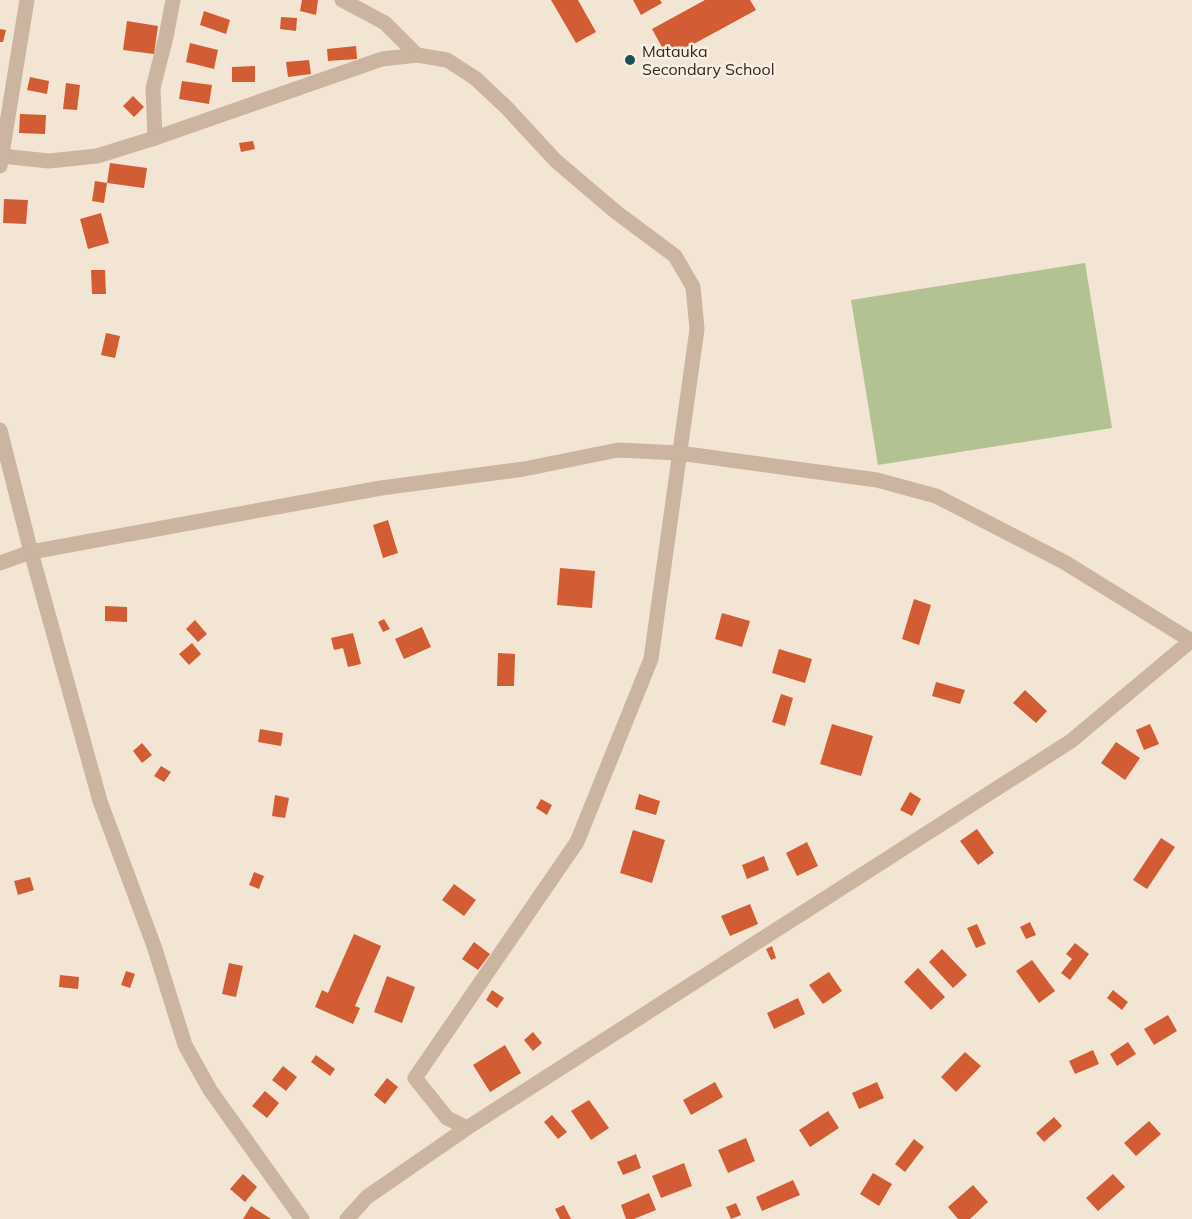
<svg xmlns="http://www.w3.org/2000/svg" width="1192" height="1219" font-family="Mulish,sans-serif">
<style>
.green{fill:#b2c293}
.building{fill:#d25c33}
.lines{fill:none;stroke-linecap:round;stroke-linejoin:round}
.minor{stroke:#cbb4a0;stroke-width:15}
.poi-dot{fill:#165359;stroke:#faefe0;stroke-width:2}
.labels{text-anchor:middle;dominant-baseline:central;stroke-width:5;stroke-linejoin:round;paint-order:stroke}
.poi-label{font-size:16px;fill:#342924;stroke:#faefe0;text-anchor:start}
</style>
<rect width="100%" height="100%" fill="#f3e5d4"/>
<polygon class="green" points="1085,263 1112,428 878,465 851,300"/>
<g class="building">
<polygon points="302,0 318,0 316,15 300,11"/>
<polygon points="551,0 578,0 596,32 576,43"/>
<polygon points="633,0 660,0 662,3 641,15"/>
<polygon points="705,0 750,0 756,10 668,58 652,29"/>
<polygon points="204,11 230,20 226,34 200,25"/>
<polygon points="281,17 297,18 296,31 280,29"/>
<polygon points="127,21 158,26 154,54 123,50"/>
<polygon points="0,29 6,30 3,42 0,42"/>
<polygon points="190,43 218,50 214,69 186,62"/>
<polygon points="356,46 357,59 328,61 327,49"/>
<polygon points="309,60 311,74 288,77 286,62"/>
<polygon points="255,66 255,82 232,82 232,67"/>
<polygon points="30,77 49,81 47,94 27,90"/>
<polygon points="182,81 212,85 209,104 179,99"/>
<polygon points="66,83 80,85 77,110 63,109"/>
<polygon points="133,96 144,107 134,117 123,106"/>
<polygon points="20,114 46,115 45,134 19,133"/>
<polygon points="253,141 255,149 241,152 239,143"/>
<polygon points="110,163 147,168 144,188 107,183 104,203 92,201 95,181 107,183"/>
<polygon points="4,199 28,200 26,224 3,223"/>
<polygon points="101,213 109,243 88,249 80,219"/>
<polygon points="91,270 105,270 106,294 92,294"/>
<polygon points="106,333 120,336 115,358 101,355"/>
<polygon points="388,520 398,553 383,558 373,525"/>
<polygon points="560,568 595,571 592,608 557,605"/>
<polygon points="914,599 931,605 919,645 902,639"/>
<polygon points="105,606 127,607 127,622 105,621"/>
<polygon points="722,613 750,621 742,647 715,639"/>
<polygon points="384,619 390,629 383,632 378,622"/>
<polygon points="195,620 207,634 198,642 186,629"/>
<polygon points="422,627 431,647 404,659 395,639"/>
<polygon points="353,633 361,664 348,667 343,648 334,650 331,638"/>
<polygon points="192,643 201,654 189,665 179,654"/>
<polygon points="779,649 812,659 805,683 772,673"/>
<polygon points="498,653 515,654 514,686 497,686"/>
<polygon points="936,682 965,690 960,704 932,696"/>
<polygon points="1025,690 1047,711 1036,723 1013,703"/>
<polygon points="781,694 793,698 785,726 772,722"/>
<polygon points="832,724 873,736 861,776 820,764"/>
<polygon points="1150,724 1159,744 1144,750 1136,730"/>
<polygon points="260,729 283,733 281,746 258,742"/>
<polygon points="1116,742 1140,758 1125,780 1101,763"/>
<polygon points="142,743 152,755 142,763 133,751"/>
<polygon points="161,766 171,772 164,782 154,776"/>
<polygon points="910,792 921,799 912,816 900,810"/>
<polygon points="639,794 660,801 656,815 635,809"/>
<polygon points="275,795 289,798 285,818 272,816"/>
<polygon points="541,799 552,805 547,815 536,808"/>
<polygon points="977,829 994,853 978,865 960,841"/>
<polygon points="633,830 665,840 652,883 620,873"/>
<polygon points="1161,838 1175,847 1147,889 1133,880"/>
<polygon points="807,842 818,866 797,876 786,853"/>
<polygon points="764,856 769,870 747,879 742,865"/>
<polygon points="254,872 264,876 259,889 249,885"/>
<polygon points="30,877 34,890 18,895 14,881"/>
<polygon points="454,884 476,900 464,916 442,900"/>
<polygon points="750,904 758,924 730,936 721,916"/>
<polygon points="1030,922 1036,935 1026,939 1020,927"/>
<polygon points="977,924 986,944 976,948 967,928"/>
<polygon points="354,934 381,946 355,1006 360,1008 353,1024 315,1007 322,990 328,993"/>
<polygon points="474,942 490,954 478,970 462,959"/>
<polygon points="1075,943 1089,954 1070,980 1061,973 1072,959 1066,954"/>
<polygon points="772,946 776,958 771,960 766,949"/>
<polygon points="942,949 967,975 953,988 929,962"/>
<polygon points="1032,960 1055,991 1039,1003 1016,971"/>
<polygon points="229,963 243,966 236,997 222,994"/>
<polygon points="918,968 945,997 931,1010 904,982"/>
<polygon points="126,971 135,974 130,988 121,985"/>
<polygon points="829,972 842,991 823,1004 809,985"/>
<polygon points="60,975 79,977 78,989 59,987"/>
<polygon points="387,976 415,987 402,1023 374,1012"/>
<polygon points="492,990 504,998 497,1008 486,1000"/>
<polygon points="1113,990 1128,1002 1122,1010 1107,998"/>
<polygon points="798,998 805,1014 774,1029 767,1013"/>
<polygon points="1168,1015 1177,1031 1154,1045 1144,1029"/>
<polygon points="533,1032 542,1043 533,1051 524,1040"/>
<polygon points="1128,1042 1136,1054 1117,1066 1110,1054"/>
<polygon points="505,1045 521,1073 490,1092 473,1065"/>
<polygon points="1093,1050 1099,1064 1075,1074 1069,1061"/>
<polygon points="965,1052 981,1066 956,1092 941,1077"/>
<polygon points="316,1055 335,1069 330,1076 311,1062"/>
<polygon points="283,1066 297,1077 286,1091 272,1080"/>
<polygon points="387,1078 398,1087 385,1104 374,1095"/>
<polygon points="715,1082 723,1097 691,1115 683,1100"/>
<polygon points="877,1082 884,1098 859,1109 852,1093"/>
<polygon points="265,1091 279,1103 267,1118 252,1106"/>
<polygon points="589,1100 609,1128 591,1140 571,1111"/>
<polygon points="828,1111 839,1128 810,1147 799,1130"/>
<polygon points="552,1115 567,1132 558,1139 544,1122"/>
<polygon points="1054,1117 1062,1126 1044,1142 1036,1133"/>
<polygon points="1149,1121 1161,1134 1136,1156 1124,1143"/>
<polygon points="746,1138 755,1161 728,1173 718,1150"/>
<polygon points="914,1139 924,1147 905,1172 895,1164"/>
<polygon points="636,1154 641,1168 623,1175 617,1162"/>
<polygon points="684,1163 692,1186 661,1198 652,1176"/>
<polygon points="873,1173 892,1184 879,1206 860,1194"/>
<polygon points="243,1174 257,1187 245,1202 230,1189"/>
<polygon points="1113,1174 1125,1187 1098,1211 1086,1198"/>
<polygon points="793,1180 800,1195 762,1211 756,1197"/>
<polygon points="973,1185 988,1202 970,1219 958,1219 948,1207"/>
<polygon points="649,1193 656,1210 634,1219 626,1219 621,1205"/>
<polygon points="736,1203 741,1215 731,1219 726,1207"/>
<polygon points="564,1205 571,1219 560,1219 555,1209"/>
<polygon points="251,1206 271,1219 243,1219"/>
</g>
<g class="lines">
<g class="minor">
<polyline points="342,0 385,23 417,55"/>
<polyline points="155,138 153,88 166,37 173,0"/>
<polyline points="2,156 49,161 97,156 155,138 382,59 417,55 447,60 475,78 507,108 556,161 616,212 675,256 693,287 697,329 651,659 577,842 415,1078 447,1118 467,1128"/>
<polyline points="0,166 27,0"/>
<polyline points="0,430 31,552 100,801 154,946 185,1045 210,1090 302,1219"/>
<polyline points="0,563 31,552 381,488 524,469 618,450 679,453 877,480 936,496 1064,562 1192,641"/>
<polyline points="347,1219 367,1197 467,1128 1071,741 1192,640"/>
</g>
</g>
<circle class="poi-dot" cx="630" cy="60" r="6"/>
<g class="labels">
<g class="poi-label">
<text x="642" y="51">Matauka<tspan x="642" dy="18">Secondary School</tspan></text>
</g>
</g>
</svg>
